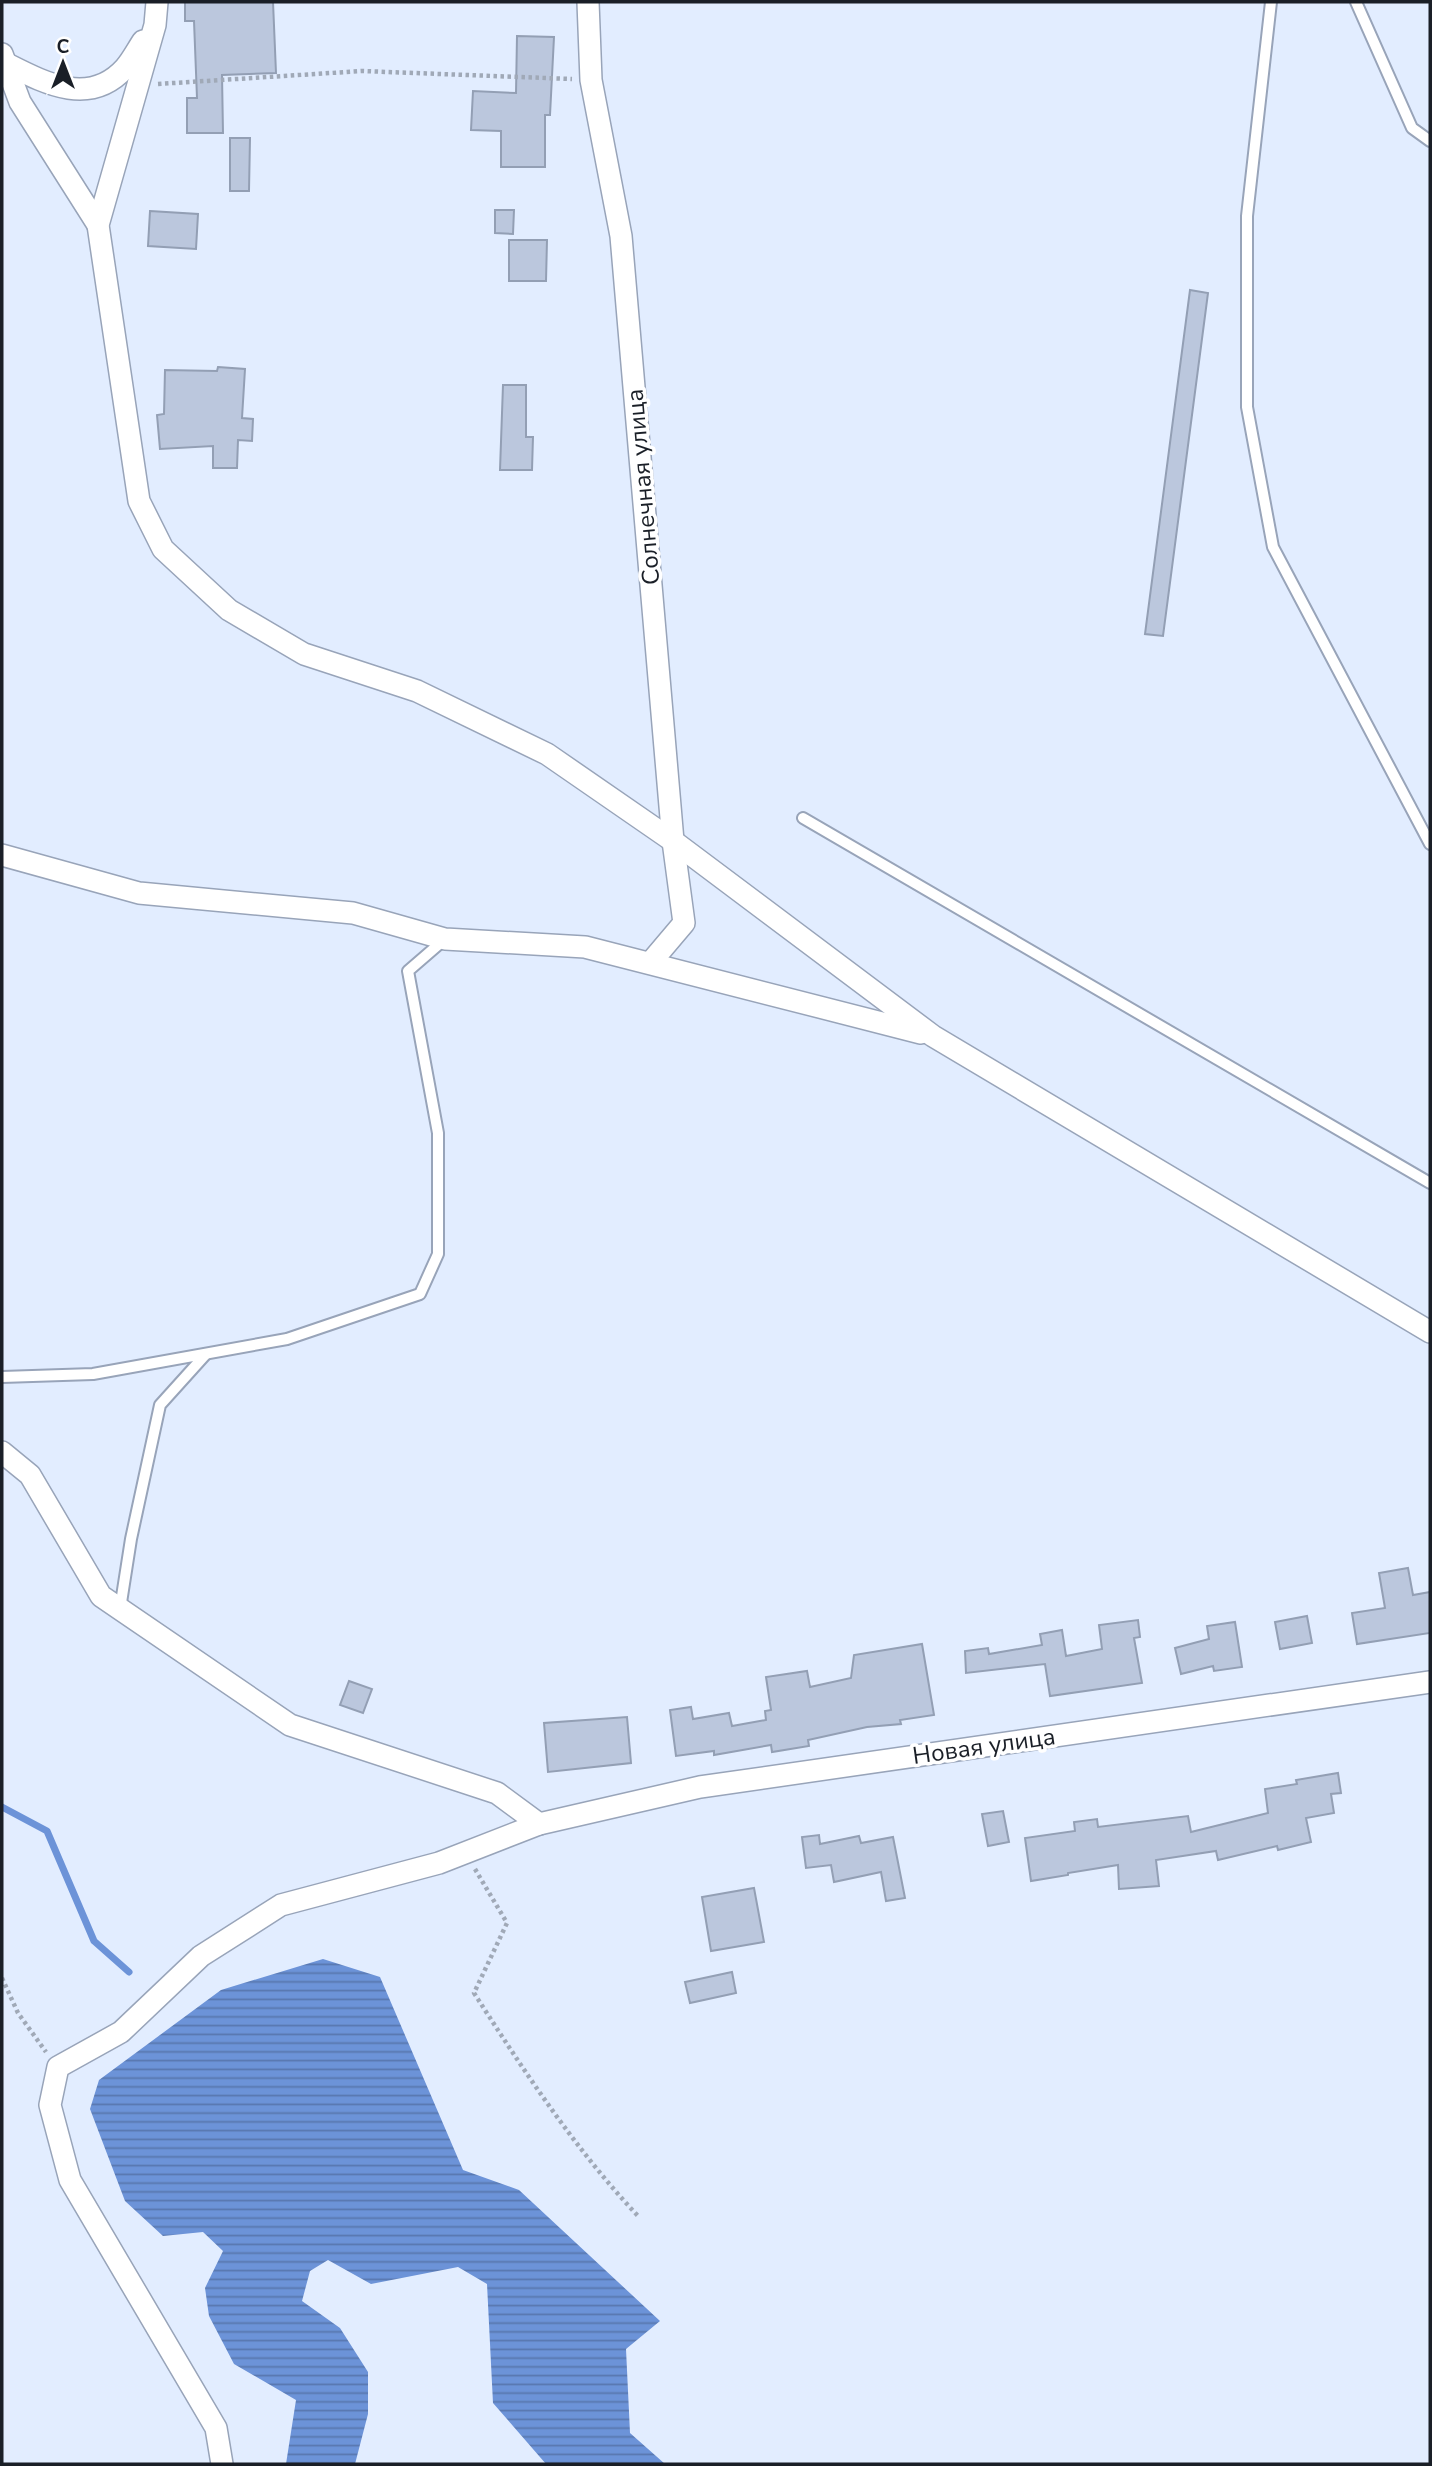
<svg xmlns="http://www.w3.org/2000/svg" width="1432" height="2466" font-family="'Nunito Sans',sans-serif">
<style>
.water{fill:url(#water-rules)}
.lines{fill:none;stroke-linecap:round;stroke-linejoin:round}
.stream{stroke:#6c93d8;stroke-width:7}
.building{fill:#bbc7dd;stroke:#939fb4;stroke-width:2}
.lane-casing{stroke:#98a4b9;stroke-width:14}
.street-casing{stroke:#98a4b9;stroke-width:24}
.path{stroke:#a0a9b7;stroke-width:4.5;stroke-dasharray:3.5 3.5;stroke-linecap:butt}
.lane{stroke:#fff;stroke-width:10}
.street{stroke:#fff;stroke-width:21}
.labels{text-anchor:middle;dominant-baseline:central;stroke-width:7;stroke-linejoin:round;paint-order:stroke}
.street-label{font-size:24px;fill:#1a1f27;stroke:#fff}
</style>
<defs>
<pattern id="water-rules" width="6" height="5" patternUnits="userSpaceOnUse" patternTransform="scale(1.75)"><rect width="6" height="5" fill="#6c93d8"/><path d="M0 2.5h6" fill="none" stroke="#5877af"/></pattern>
</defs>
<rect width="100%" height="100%" fill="#e2edff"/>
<polygon class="water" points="323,1959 380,1977 463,2170 519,2190 660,2321 626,2349 630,2433 665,2464 546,2464 493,2403 487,2284 458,2267 371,2284 328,2260 310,2271 302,2301 340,2328 368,2372 368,2414 355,2464 286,2464 296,2400 234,2364 209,2316 205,2288 223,2251 203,2232 163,2236 125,2201 90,2109 99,2080 221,1990"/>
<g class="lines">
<polyline class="stream" points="2,1807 47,1831 94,1941 129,1972"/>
</g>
<g class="building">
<polygon points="185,2 273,2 276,73 222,75 223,133 187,133 187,98 197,98 194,21 185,21"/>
<polygon points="517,36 554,37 550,115 545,115 545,167 501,167 501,131 471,130 473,91 516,93"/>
<polygon points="230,138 250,138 249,191 230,191"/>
<polygon points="495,210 514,210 513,234 495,233"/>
<polygon points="150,211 198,214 196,249 148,246"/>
<polygon points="509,240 547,240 546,281 509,281"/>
<polygon points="1190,290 1208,293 1163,636 1145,634"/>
<polygon points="218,367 245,369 242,418 253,419 252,441 238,440 237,468 213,468 213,446 160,449 157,415 164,414 165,370 217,371"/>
<polygon points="503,385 526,385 526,437 533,437 532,470 500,470"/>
<polygon points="1408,1568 1413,1595 1430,1592 1430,1633 1357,1644 1352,1613 1385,1608 1379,1573"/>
<polygon points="1307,1616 1312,1643 1280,1649 1275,1622"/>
<polygon points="1138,1620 1140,1637 1134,1638 1142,1683 1050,1696 1045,1664 966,1673 965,1651 988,1648 989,1654 1042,1645 1040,1634 1062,1630 1066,1656 1102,1649 1099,1625"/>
<polygon points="1235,1622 1242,1667 1214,1671 1213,1666 1181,1674 1175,1648 1209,1639 1207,1626"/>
<polygon points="922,1644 934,1715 900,1720 901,1724 867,1727 808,1740 809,1746 772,1752 771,1745 714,1755 714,1751 676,1756 670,1710 691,1707 693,1719 729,1713 732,1726 766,1720 765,1711 771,1710 766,1677 807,1671 810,1687 851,1678 854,1655"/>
<polygon points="349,1681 372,1689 363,1713 340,1705"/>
<polygon points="627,1717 631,1763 548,1772 544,1723"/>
<polygon points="1338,1773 1341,1793 1331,1794 1334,1813 1306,1818 1311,1842 1278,1850 1277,1846 1218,1860 1216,1851 1156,1860 1159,1886 1119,1889 1118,1865 1068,1873 1068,1875 1031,1881 1025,1838 1075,1831 1074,1822 1097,1819 1098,1827 1188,1816 1191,1832 1268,1813 1265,1789 1297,1784 1296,1780"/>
<polygon points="1003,1811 1009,1842 988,1846 982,1814"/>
<polygon points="819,1835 820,1844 859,1836 861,1843 893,1837 905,1898 886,1901 881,1872 834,1882 831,1865 806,1868 802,1837"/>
<polygon points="754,1888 764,1942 711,1951 702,1897"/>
<polygon points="732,1972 736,1993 690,2003 685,1982"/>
</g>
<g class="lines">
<defs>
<g id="lane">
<polyline points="1271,2 1247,216 1247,407 1273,547 1430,844"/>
<polyline points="1356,2 1412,128 1430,141"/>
<polyline points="803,818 1430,1183"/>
<polyline points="2,1377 93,1374 287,1339 420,1294 438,1254 438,1133 408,971 445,939"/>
<polyline points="120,1609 131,1539 160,1405 206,1354"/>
</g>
<g id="street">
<polyline points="157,2 155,25 98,225 139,501 163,549 229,610 304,654 417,691 547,754 673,841 933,1036 1430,1332"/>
<polyline points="588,2 591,80 621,236 673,841 684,923 651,962"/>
<polyline points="2,54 20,102 98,225"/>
<path d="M5 63C43 82 89 108 125 68 132 60 137 50 143 41"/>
<polyline points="2,855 139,893 353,913 445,939 585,947 921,1033"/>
<polyline points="2,1452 30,1475 101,1596 120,1609 290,1725 497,1793 539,1824"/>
<polyline points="222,2464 216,2428 70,2180 50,2105 58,2067 121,2032 201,1956 281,1905 439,1863 539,1824 700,1787 1430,1682"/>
</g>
</defs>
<use href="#lane" class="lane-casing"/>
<use href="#street" class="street-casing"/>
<g class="path">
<polyline points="158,84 362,71 572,79"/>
<path d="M475 1869 507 1923 474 1993C524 2071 575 2149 638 2216"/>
<polyline points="2,1978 18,2013 46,2052"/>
</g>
<use href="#lane" class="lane"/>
<use href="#street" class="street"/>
</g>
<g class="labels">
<g class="street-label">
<text transform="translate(643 487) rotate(-95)">Солнечная улица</text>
<text transform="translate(984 1746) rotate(-8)">Новая улица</text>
</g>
</g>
<rect width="1432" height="2466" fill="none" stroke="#1a1f27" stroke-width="7"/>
<g transform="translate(63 63)" stroke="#ffffff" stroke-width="5" paint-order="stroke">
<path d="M0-5L12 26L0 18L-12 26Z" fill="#1a1f27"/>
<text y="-10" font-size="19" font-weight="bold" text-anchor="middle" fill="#1a1f27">С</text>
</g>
</svg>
